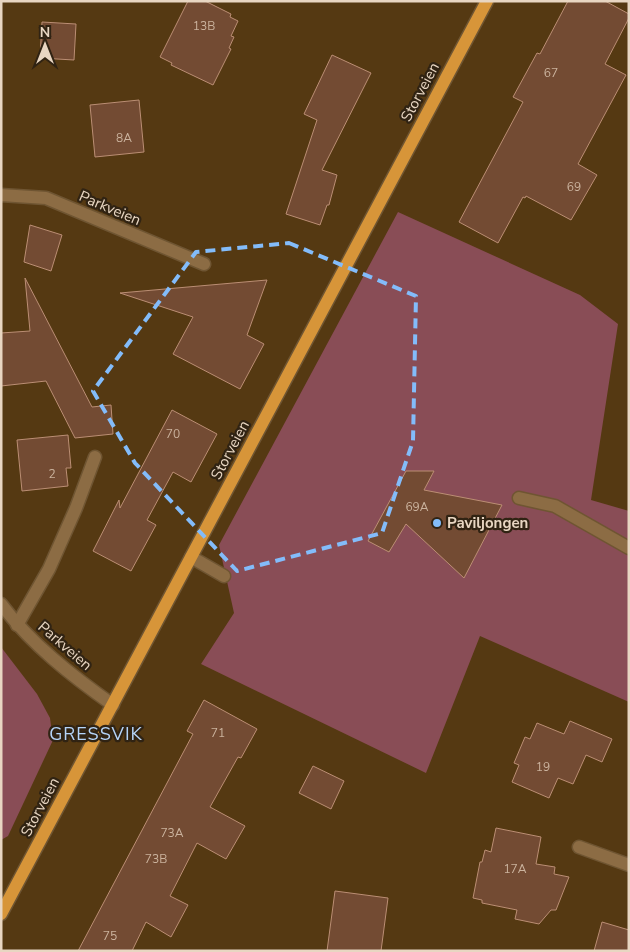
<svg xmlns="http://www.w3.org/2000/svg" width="630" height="952" font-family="'Nunito Sans',sans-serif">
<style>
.green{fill:#894d56}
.building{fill:#734b33;stroke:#bb8e74}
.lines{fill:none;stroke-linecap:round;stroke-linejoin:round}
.minor-casing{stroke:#6f5532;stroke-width:15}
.major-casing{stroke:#6f5532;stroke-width:15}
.minor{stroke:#8c6c44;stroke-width:12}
.major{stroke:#d79539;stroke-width:12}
.marked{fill:none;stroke:#83bcfa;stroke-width:4;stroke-dasharray:10 6;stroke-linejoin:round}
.poi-dot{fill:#83bcfa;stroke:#302313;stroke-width:2}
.labels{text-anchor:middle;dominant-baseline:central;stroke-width:4.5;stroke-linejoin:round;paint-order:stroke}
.number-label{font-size:12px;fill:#cbb39e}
.street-label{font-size:15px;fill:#e8d6c2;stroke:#302313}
.poi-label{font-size:15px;font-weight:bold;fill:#e8d6c2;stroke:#302313;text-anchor:start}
.quarter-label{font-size:18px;letter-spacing:1px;fill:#b5d4f8;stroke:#302313}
</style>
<rect width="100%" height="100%" fill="#553912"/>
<g class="green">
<polygon points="398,212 580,295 618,324 591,500 629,511 629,702 480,636 426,773 201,664 234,613 219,545"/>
<polygon points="1,647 37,694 50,718 53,740 8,836 1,840"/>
</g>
<g class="building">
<polygon points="188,1 205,1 231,14 230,17 238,21 231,36 234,37 229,48 231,49 213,85 171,65 172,63 160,57"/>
<polygon points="568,1 605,1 629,14 629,18 605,64 626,75 578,164 597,175 571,220 526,196 525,198 523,197 498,243 459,222 523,102 513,97 537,53 540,54"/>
<polygon points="42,22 76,24 74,60 40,58"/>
<polygon points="332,55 371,73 322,170 337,175 329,205 327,205 320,225 286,214 317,120 304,114"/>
<polygon points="139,100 144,152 95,157 90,105"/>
<polygon points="30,225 62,235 51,271 24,262"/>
<polygon points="25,278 92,407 111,405 113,434 75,438 46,381 1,386 1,333 30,331"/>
<polygon points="267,280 247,335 264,344 240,389 173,354 193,317 120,293"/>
<polygon points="172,410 217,434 191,482 173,472 147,520 156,525 131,571 93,551 119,500 120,508"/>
<polygon points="68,435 71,468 66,468 68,486 22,491 17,440"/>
<polygon points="406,471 434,471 424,490 502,505 464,578 406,524 389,552 368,541"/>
<polygon points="204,700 257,729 241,758 238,757 210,807 245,826 226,859 197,843 170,896 188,905 171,937 146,922 132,951 78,951 193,734 187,731"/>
<polygon points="570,721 612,739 602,762 586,755 573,784 558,778 549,798 512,782 519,765 514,763 525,737 530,739 537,723 564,734"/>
<polygon points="313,766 344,781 331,809 299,793"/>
<polygon points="496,828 541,837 536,864 555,867 554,874 569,877 556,910 551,910 539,924 515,919 517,910 482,903 482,900 473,898 480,862 482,862 485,850 491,852"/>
<polygon points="335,891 388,898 381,951 327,951"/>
<polygon points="602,922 629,930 629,951 594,951"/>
</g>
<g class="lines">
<defs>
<g id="minor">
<polyline points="1,195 46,198 204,264"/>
<polyline points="519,498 555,506 629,548"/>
<polyline points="191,557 224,576"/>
<path d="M1 604C31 644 72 676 113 705"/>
<polyline points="17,625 49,569 76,508 95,457"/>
<polyline points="579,847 629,865"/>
</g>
<polyline id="major" points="1,914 487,1"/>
</defs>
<use href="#minor" class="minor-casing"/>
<use href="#major" class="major-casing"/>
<use href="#minor" class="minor"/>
<use href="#major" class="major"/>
</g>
<path class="marked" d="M289 243 416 296 413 441 382 533 237 571 135 463 93 391 196 252Z"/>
<circle class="poi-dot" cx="437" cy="523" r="5"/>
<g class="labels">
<g class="number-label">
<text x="204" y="26">13B</text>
<text x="551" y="73">67</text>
<text x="124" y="138">8A</text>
<text x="574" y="187">69</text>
<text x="173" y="434">70</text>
<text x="52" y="474">2</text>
<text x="417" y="507">69A</text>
<text x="218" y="733">71</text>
<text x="543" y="767">19</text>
<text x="172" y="833">73A</text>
<text x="156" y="859">73B</text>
<text x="515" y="869">17A</text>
<text x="110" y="936">75</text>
</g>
<g class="street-label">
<text transform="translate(420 92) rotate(-62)">Storveien</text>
<text transform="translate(110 208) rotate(23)">Parkveien</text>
<text transform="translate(230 450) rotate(-62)">Storveien</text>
<text transform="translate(65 646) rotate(41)">Parkveien</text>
<text transform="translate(40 807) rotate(-62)">Storveien</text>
</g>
<g class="poi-label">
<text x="447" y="523">Paviljongen</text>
</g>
<g class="quarter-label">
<text x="96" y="734">GRESSVIK</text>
</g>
</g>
<rect width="630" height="952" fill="none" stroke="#e8d6c2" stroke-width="5"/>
<g transform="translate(45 45)" stroke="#302313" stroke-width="4" paint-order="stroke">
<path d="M0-4L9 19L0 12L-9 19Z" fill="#e8d6c2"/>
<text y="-8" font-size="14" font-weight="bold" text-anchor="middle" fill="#e8d6c2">N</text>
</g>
</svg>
